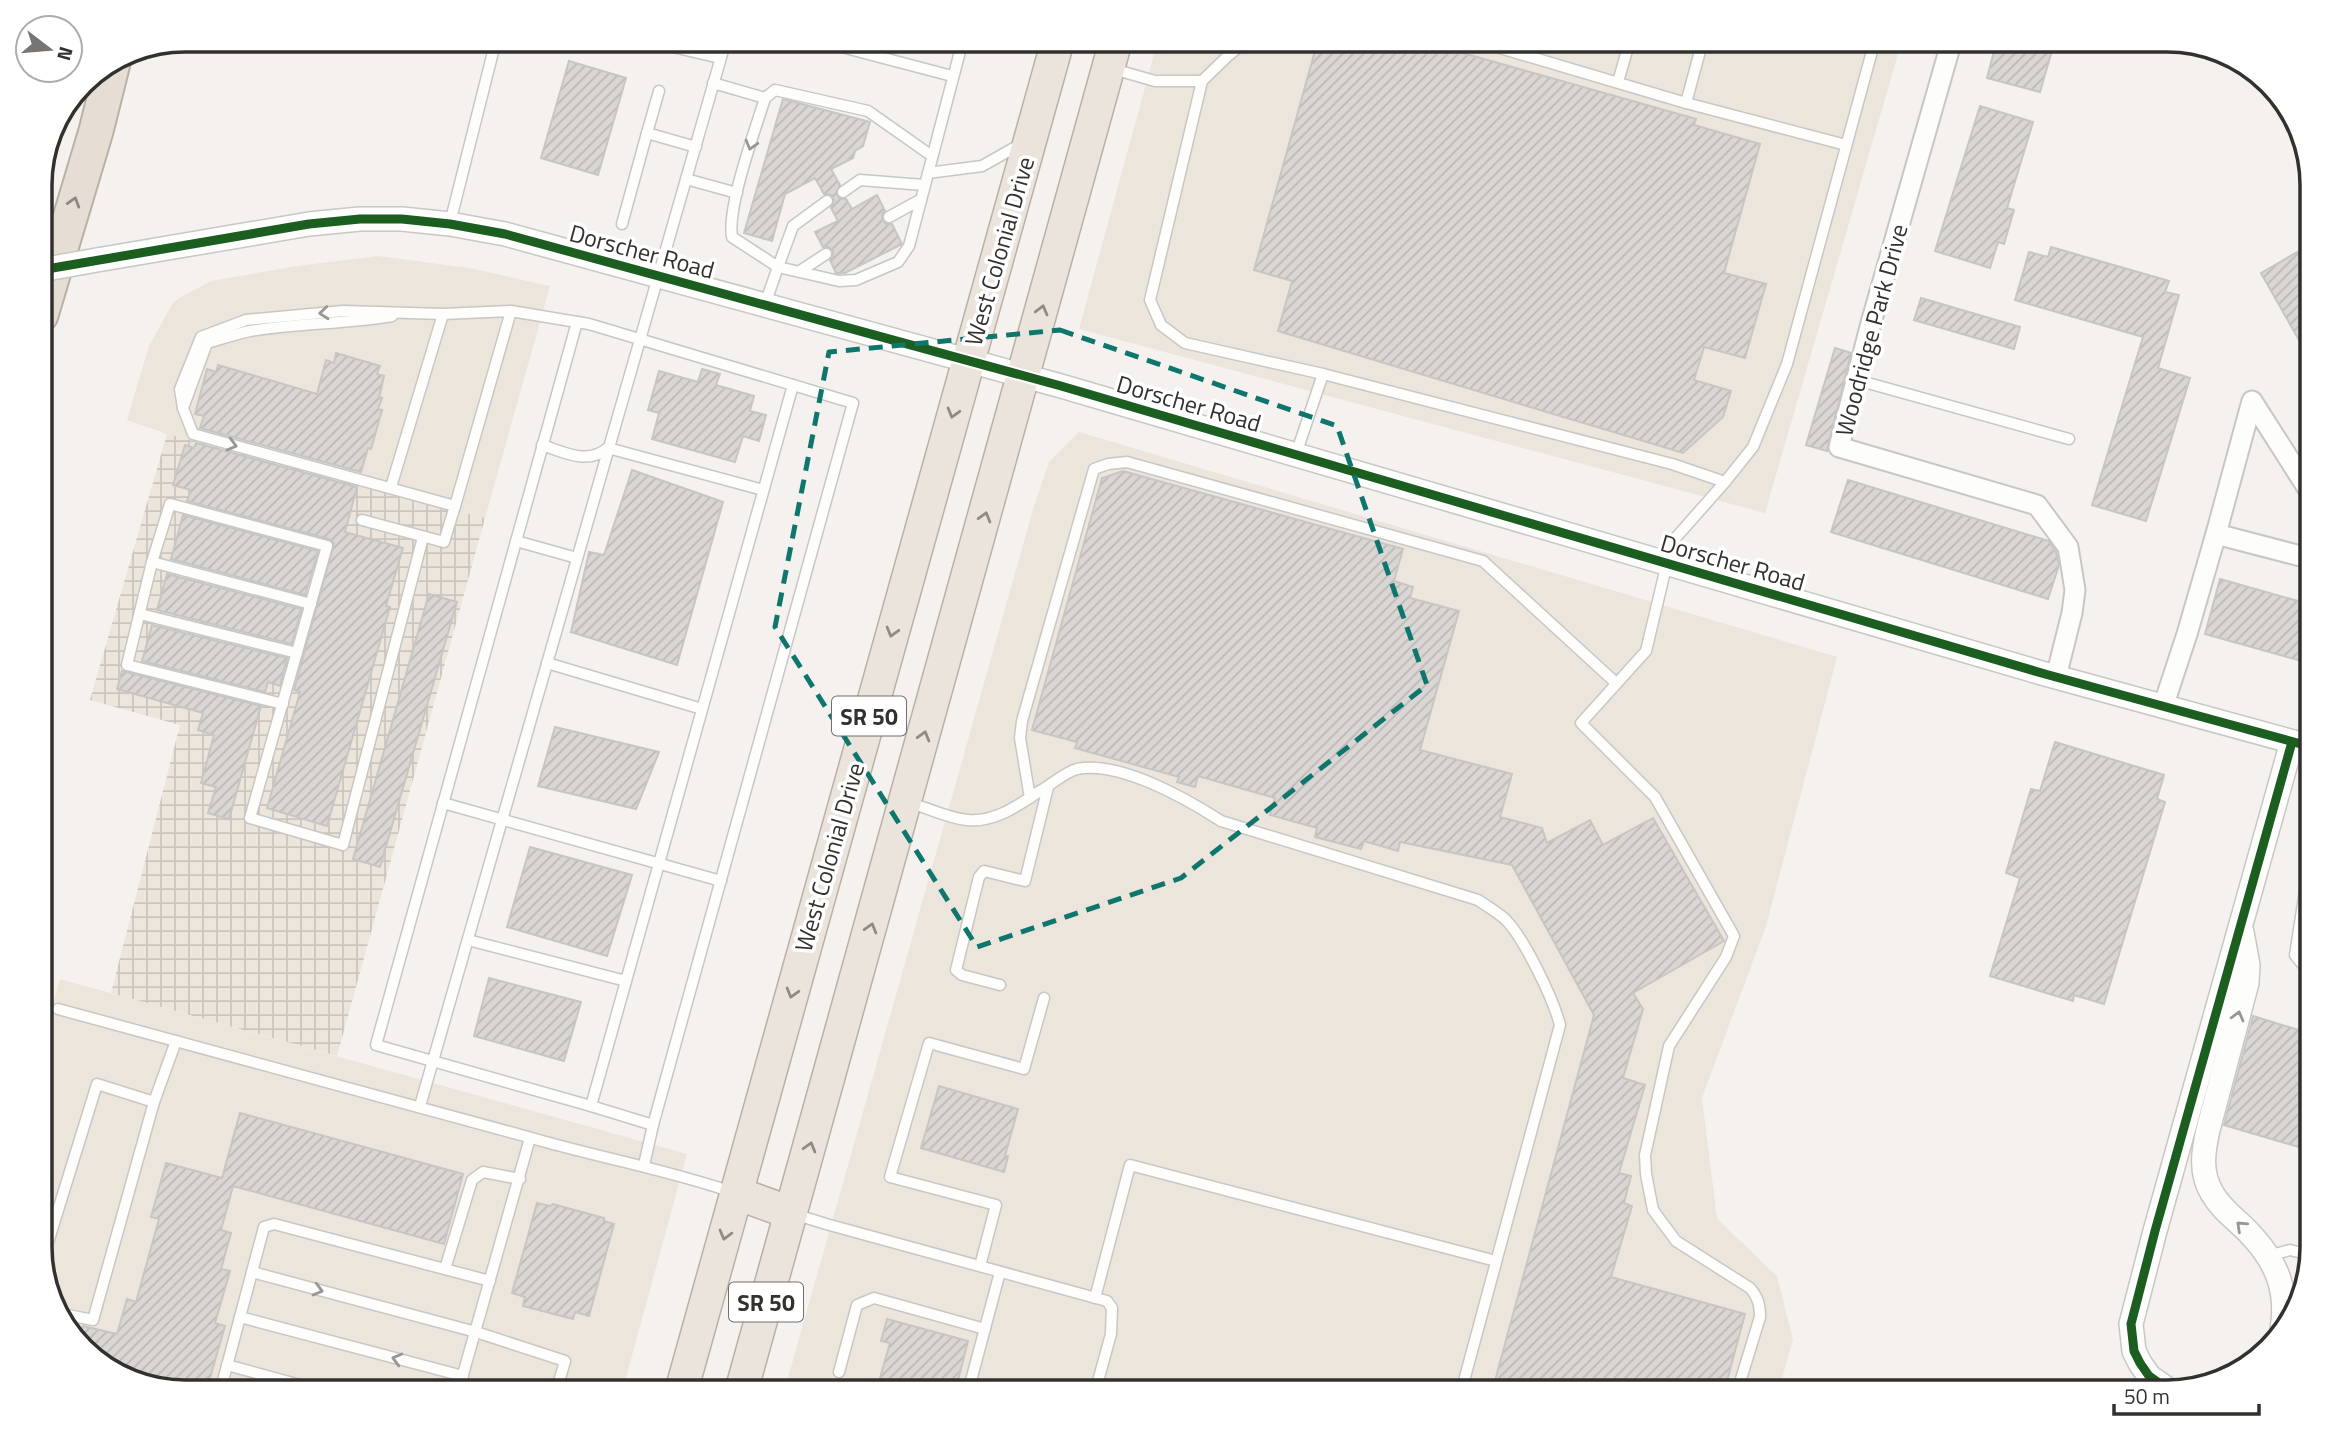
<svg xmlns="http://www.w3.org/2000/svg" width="2352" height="1432" font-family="'Titillium Web',sans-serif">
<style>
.built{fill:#ece5dc}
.industrial{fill:url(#industrial-grid)}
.building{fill:url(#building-hatch);stroke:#c8c6c3;stroke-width:2}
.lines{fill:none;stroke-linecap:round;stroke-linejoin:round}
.service-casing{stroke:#c9c7c4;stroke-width:13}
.minor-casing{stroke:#c9c7c4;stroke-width:23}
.tertiary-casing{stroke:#c9c7c4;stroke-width:26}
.trunk-casing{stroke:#bab1a5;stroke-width:35}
.motorway-casing{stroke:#bab1a5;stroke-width:37}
.service{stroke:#fdfdfc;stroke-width:10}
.minor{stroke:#fdfdfc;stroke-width:19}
.tertiary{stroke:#fdfdfc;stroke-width:23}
.trunk{stroke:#eae4dc;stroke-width:32}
.motorway{stroke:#e6ded4;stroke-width:33}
.tertiary-bridge-casing{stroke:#c9c7c4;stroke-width:26;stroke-linecap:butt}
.tertiary-bridge{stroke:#fdfdfc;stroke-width:23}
.cycleway-casing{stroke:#fff;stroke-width:13}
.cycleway{stroke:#1b5e20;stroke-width:9}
.oneway{stroke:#989795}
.oneway2{stroke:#8c8881}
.oneway3{stroke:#8e8a85}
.marked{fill:none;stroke:#0f766e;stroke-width:5;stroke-dasharray:14 9;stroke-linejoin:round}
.labels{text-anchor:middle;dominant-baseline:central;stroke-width:7;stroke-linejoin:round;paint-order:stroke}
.shield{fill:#fff;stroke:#706f6d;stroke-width:2}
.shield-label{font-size:23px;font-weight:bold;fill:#33312e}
.street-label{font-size:24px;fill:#33312e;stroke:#fff}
.rim{fill:none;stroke:#33312e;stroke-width:3.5}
</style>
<defs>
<pattern id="industrial-grid" width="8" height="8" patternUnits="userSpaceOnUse" patternTransform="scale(1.75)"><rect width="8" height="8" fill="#ece5dc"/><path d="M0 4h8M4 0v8" fill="none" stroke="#cbc5bd"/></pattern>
<pattern id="building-hatch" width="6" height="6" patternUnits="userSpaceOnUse" patternTransform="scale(1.75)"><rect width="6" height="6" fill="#d9d6d4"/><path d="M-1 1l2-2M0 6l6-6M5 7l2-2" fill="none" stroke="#bbb8b6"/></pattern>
</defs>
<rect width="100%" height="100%" fill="#f4f1ee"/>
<g class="built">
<polygon points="1158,40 1902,40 1765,513 1079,329"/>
<polygon points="378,256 469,268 550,286 485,518 167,434 127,420 149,346 174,301 211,281 297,266"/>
<polygon points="1079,432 1837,657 1766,926 1702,1098 1717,1219 1777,1276 1793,1340 1778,1392 784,1392 1034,506 1049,462"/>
<polygon points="60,979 687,1154 622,1392 185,1392 112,1372 60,1320 41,1256 41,1047"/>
</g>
<polygon class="industrial" points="167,434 485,518 337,1056 111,993 180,725 90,700"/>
<g class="building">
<polygon points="1318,40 1417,40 1696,119 1694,125 1760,144 1724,273 1766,284 1745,358 1704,347 1694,380 1731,391 1723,417 1683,453 1278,331 1292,281 1254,270"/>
<polygon points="1997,40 2055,40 2040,92 1987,78"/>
<polygon points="569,61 626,78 598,175 541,158"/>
<polygon points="783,99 870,122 863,146 855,151 853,158 831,169 840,185 836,193 839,198 846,199 852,209 877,195 885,211 882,214 882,220 886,224 892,224 902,244 845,273 836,273 830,260 833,257 833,251 829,247 823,247 815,232 838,221 831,208 834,200 831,195 824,194 815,178 785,194 772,241 744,233"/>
<polygon points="1980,106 2033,122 2007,208 2014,210 2004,244 1998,242 1990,268 1935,251"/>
<polygon points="2311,244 2312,363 2261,273"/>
<polygon points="2051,247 2169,281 2165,292 2179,295 2158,368 2190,378 2146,521 2092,505 2143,337 2015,300 2029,252 2048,257"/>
<polygon points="1921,298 2020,327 2014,349 1914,320"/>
<polygon points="1835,348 1851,353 1827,451 1806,445"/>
<polygon points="336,353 380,366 377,374 384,376 379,398 382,398 378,409 382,410 371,449 368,448 361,472 200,428 204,416 195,414 207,369 216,372 218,365 317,394 326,360 334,363"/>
<polygon points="702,369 720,374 716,385 754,396 750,411 766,415 759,441 743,436 735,462 652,439 659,413 648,410 659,371 698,382"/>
<polygon points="196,443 357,487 345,532 403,548 386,606 390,607 327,826 267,808 300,692 294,690 334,543 329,539 187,501 191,490 173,485 185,445 194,448"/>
<polygon points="632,470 723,502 677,665 571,632 589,552 604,555"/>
<polygon points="1123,471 1403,549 1394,581 1413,587 1410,598 1459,611 1420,750 1512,774 1500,817 1542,828 1547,843 1590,820 1603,845 1653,818 1724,941 1633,993 1643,1009 1623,1078 1645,1085 1619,1173 1631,1176 1624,1203 1632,1206 1611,1277 1745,1314 1724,1392 1492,1392 1594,1015 1512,865 1400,842 1398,851 1364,841 1361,849 1315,837 1317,828 1270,815 1275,798 1198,776 1195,787 1177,782 1179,777 1075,748 1077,742 1032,730 1102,478"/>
<polygon points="1848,480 2049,541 2056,552 2059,565 2048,599 1831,532"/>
<polygon points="183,515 318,551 305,595 171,559"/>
<polygon points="167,574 301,609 292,644 157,610"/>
<polygon points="2220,579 2312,605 2312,664 2205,634"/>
<polygon points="429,594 457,602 380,867 353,859"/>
<polygon points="152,625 287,658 280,686 268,682 265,692 142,661"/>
<polygon points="122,671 261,706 229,819 208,813 216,787 201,783 214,735 198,730 203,713 117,689"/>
<polygon points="555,727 659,752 636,809 538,786"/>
<polygon points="2055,742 2164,775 2157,799 2165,802 2104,1004 2074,995 2073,1001 1990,976 2020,878 2006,873 2031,789 2040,791"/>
<polygon points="530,847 632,875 607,956 507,927"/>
<polygon points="489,978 581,1002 564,1061 474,1036"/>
<polygon points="2253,1016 2312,1034 2312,1151 2224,1125"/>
<polygon points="939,1086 1018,1109 1005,1156 1008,1156 1004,1172 921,1148"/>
<polygon points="240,1113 463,1174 444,1244 233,1186 221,1230 231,1233 221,1269 230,1271 215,1323 225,1326 206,1392 185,1392 112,1372 79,1339 83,1326 117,1334 127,1299 136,1302 159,1219 151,1217 166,1163 222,1178"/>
<polygon points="537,1203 550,1206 553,1204 604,1218 604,1221 614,1224 589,1316 575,1312 573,1319 523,1306 525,1297 512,1293"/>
<polygon points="887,1319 968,1341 955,1392 930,1392 880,1378 890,1343 881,1341"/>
</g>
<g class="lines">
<defs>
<g id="service">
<polyline points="643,40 720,58"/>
<polyline points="815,40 952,76"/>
<polyline points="1234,40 1230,54 1202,81 1150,300 1161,325 1185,343 1323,374 1672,464 1725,482 1657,559"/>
<polyline points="1473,40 1686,103 1846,145"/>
<polyline points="1230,54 1248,40"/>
<polyline points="1113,69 1155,81 1202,81"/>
<polyline points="1618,82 1630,40"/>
<polyline points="713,83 765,98"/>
<polyline points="1686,103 1703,40"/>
<polyline points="647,133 659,91"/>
<polyline points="928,173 982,166 1021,144"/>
<polyline points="686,179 737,193"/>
<polyline points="843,192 860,180 924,185"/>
<path d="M827 201 793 226 778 267 732 237C727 206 755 131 765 98L775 90 868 111 932 156"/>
<polyline points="889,217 920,200"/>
<polyline points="450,223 496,40"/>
<polyline points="622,224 647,133 696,147"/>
<polyline points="800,271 826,254"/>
<polyline points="765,304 778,267 839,281 856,280 898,262 909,246 963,40"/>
<polyline points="511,311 455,506 193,434 183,408 180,389 201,337 246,320 343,311 443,314 511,311 589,324 853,403 653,1125 644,1165"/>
<polyline points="577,322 376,1045 591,1106"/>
<polyline points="1857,380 2069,439"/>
<path d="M183 408 207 343C221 339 236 334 250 331 297 323 345 324 392 316"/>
<path d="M542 445C566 453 587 465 608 448L763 490"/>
<polyline points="1296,454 1323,374"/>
<polyline points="1725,482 1753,447 1787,364 1875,40"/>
<polyline points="391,487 443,314"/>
<polyline points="362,520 444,542 455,506"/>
<polyline points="516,541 577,558"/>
<polyline points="152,562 311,604"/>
<path d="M1667 563 1646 651 1581 723 1655 797 1734 936 1726 957 1669 1046 1645 1155 1646 1174 1653 1210 1676 1241 1750 1288C1758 1297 1760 1305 1760 1317L1737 1392"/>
<polyline points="140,614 297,653"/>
<polyline points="547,663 702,709"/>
<polyline points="283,704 127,665 152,562 170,504 327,546 250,818 343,845 423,537"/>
<polyline points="1030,798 1020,738 1022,721 1094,469 1108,464 1127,462 1483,561 1616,683"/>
<polyline points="443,803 721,881"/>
<path d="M910 803C928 808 948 818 967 820 994 823 1019 805 1040 791 1051 785 1065 772 1077 769 1119 760 1187 799 1221 821L1478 900C1487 906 1497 912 1505 919 1524 938 1553 998 1560 1025L1461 1392"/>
<polyline points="2312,846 2295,955 2312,976"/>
<polyline points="468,940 626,981"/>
<polyline points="1000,985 962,975 956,970 979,877 984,871 1025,881 1048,787"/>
<path d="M58 1009C215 1051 372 1093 528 1137 596 1157 665 1169 732 1192"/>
<polyline points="420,1106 726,40"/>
<polyline points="653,1125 591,1106 793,385"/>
<polyline points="794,1214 826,1224 1107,1301 1112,1308 1111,1334 1095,1392"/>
<polyline points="2268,1256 2290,1250 2310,1255"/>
<polyline points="42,1262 97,1084 154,1102"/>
<polyline points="980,1266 996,1205 890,1177 929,1043 1024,1069 1044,998"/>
<polyline points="445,1269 472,1180 483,1172 520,1179"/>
<polyline points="252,1272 476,1332 565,1361 556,1392"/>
<polyline points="1095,1298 1130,1165 1496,1261"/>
<polyline points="58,1313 93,1320 154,1102 176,1041"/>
<polyline points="240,1317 463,1376"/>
<polyline points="227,1365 326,1392"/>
<polyline points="839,1372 857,1305 874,1298 985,1329"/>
<polyline points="220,1392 264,1227 274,1224 490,1281"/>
<polyline points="458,1392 530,1138"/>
<polyline points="968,1392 1000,1272"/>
</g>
<g id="minor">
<polyline points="1952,40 1871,323 1839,447 2037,505 2068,547 2075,590 2072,613 2056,677"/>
<polyline points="2312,495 2252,401 2216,534 2312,559"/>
<polyline points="2163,707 2187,634 2216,534"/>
</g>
<g id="tertiary">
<polyline points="97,260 309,224 360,219 402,219 450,224 505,234 1061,386 2045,674 2312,747"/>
<path d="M2242 932 2248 965 2247 983 2208 1130C2203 1152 2200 1173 2212 1193 2222 1211 2239 1221 2252 1236 2278 1264 2288 1292 2282 1330"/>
<polyline points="2170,1391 2149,1376 2140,1363 2134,1351 2131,1324 2155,1231 2292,742"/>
</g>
<g id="trunk">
<polyline points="736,1193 791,1213"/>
<polyline points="681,1392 1058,40"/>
<polyline points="741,1392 1116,40"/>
</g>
<polyline id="motorway" points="41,315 96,131 113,63"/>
</defs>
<use href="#service" class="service-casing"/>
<use href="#minor" class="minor-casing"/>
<use href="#tertiary" class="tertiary-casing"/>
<use href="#trunk" class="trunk-casing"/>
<use href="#motorway" class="motorway-casing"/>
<use href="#service" class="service"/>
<use href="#minor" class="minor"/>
<use href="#tertiary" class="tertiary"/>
<use href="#trunk" class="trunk"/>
<use href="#motorway" class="motorway"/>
<defs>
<polyline id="tertiary-bridge" points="41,270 97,260"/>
</defs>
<use href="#tertiary-bridge" class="tertiary-bridge-casing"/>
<use href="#tertiary-bridge" class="tertiary-bridge"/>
<defs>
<g id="cycleway">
<polyline points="41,270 309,224 360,219 402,219 450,224 505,234 1061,386 2045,674 2312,747"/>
<polyline points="2170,1391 2149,1376 2140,1363 2134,1351 2131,1324 2155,1231 2292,742"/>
</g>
</defs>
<use href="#cycleway" class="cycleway-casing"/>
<use href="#cycleway" class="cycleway"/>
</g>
<defs><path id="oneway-chevron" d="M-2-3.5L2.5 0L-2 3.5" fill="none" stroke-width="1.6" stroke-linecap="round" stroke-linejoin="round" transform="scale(1.75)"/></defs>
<g class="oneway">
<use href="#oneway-chevron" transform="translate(751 145) rotate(106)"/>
<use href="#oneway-chevron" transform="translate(324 313) rotate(175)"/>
<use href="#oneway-chevron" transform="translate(232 445) rotate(15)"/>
<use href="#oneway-chevron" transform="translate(2238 1016) rotate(-75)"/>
<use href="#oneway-chevron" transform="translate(2241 1226) rotate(-137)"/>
<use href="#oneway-chevron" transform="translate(318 1290) rotate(15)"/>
<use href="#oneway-chevron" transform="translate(397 1359) rotate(-165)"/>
</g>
<use class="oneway2" href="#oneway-chevron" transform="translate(74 202) rotate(-73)"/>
<g class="oneway3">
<use href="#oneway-chevron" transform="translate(1042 310) rotate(-75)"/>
<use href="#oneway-chevron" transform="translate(953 413) rotate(106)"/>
<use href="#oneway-chevron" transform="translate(985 517) rotate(-74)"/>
<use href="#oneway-chevron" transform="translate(892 632) rotate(106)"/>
<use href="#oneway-chevron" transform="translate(924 736) rotate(-74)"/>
<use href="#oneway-chevron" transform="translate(871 928) rotate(-74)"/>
<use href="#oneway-chevron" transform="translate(792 993) rotate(106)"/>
<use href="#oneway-chevron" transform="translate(810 1147) rotate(-74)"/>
<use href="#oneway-chevron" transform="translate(725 1235) rotate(105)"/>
</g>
<path class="marked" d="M1060 330 1337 426 1427 685 1181 878 977 947 775 627 829 352Z"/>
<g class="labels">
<g class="shield">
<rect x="832" y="696.5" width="74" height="39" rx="5"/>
<rect x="729" y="1282.5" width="74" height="39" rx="5"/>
</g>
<g class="shield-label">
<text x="869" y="716">SR 50</text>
<text x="766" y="1302">SR 50</text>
</g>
<g class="street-label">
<text transform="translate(642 251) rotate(15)">Dorscher Road</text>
<text transform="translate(999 251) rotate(-74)">West Colonial Drive</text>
<text transform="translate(1871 330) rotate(-75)">Woodridge Park Drive</text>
<text transform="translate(1189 403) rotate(16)">Dorscher Road</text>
<text transform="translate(1733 562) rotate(16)">Dorscher Road</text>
<text transform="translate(829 857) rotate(-74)">West Colonial Drive</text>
</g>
</g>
<path d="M0 0H2352V1432H0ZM185 52H2167A133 133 0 0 1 2300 185V1247A133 133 0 0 1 2167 1380H185A133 133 0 0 1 52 1247V185A133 133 0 0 1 185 52Z" fill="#fff" fill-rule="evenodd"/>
<path class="rim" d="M185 52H2167A133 133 0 0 1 2300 185V1247A133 133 0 0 1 2167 1380H185A133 133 0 0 1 52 1247V185A133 133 0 0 1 185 52Z"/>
<g transform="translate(49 49) rotate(106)"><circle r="33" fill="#ffffff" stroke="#adadab" stroke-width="2"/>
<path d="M0-5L12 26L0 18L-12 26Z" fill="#777471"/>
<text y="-10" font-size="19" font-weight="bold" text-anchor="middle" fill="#33312e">N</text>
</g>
<path d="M2114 1404v10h145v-10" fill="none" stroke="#33312e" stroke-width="3.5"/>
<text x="2124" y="1404" font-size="21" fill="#33312e" stroke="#ffffff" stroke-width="5" paint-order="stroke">50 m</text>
</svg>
